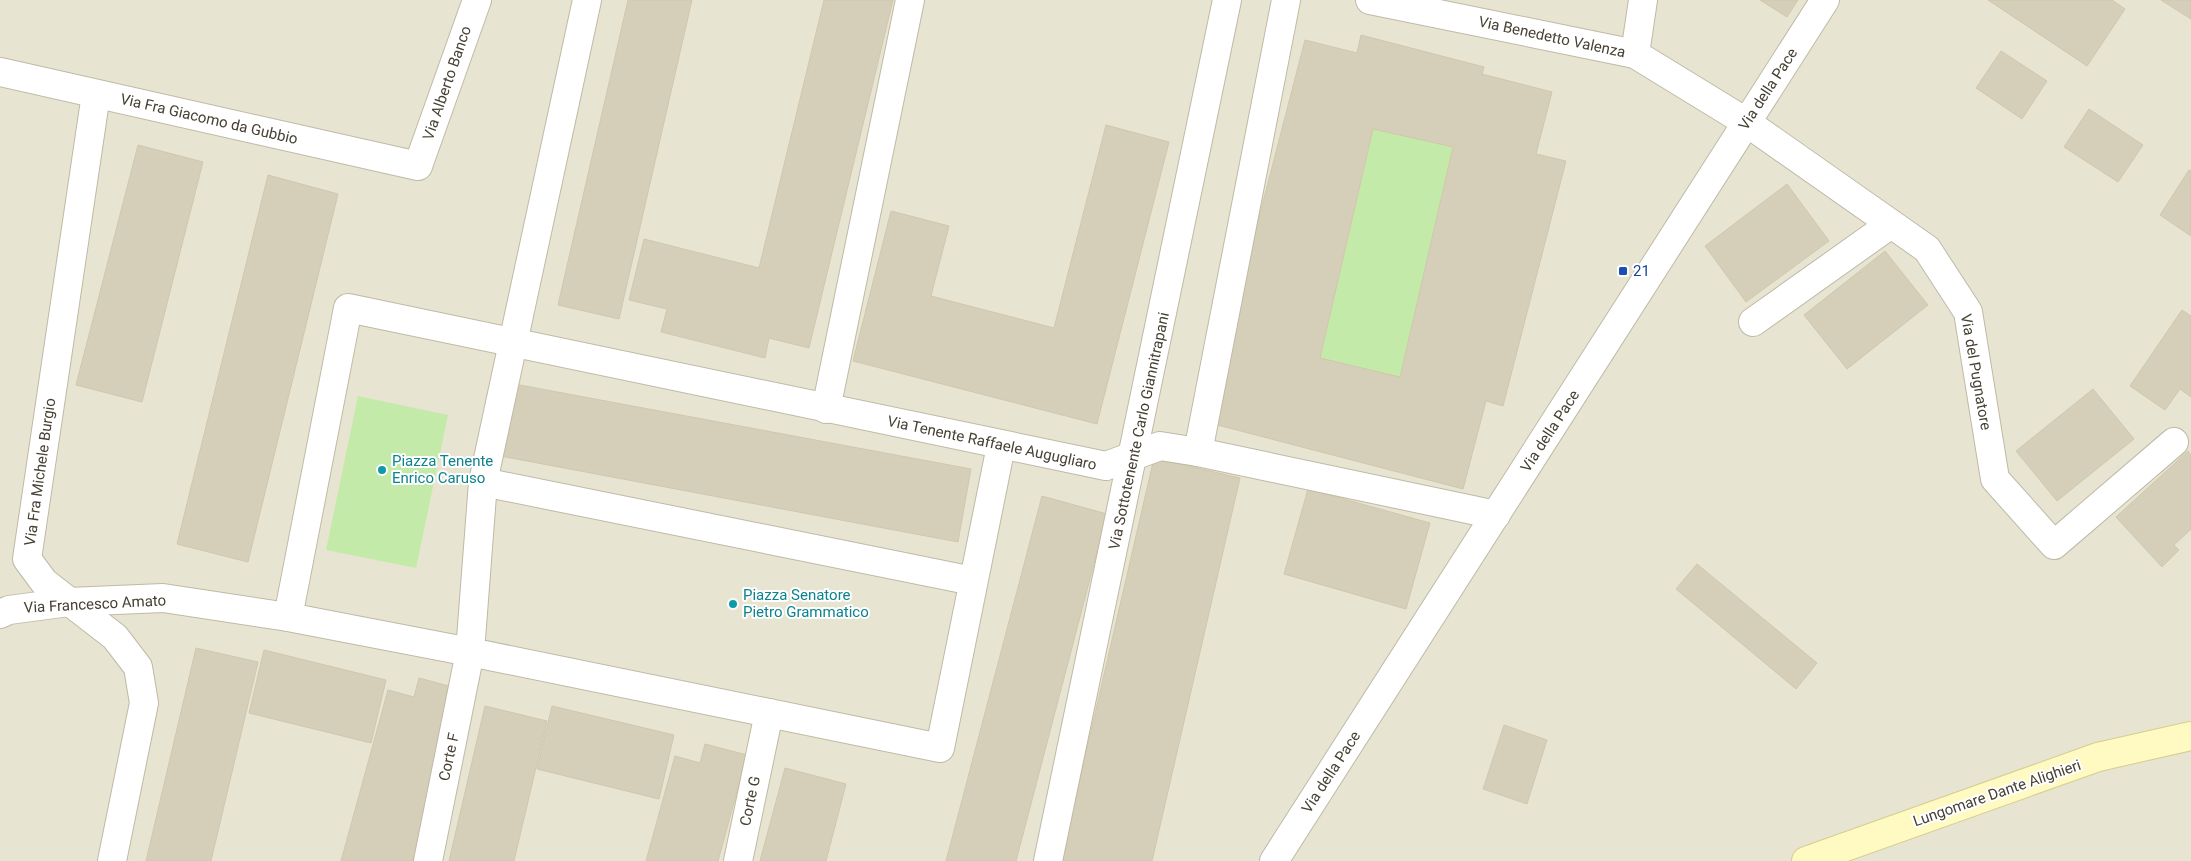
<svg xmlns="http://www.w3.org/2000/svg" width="2191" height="861" font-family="Roboto,sans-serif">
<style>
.residential{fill:#e7e4d2}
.green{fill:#c4eaaa}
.building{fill:#d5ceb9;stroke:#d0c7ac;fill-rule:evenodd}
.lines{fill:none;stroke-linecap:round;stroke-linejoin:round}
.minor-casing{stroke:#bfbaa6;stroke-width:30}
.secondary-casing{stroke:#d6ce91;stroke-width:30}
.minor{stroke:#fff;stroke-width:28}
.secondary{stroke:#fff9c2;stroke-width:28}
.transit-dot{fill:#1a4fb4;stroke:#fff;stroke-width:2}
.culture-dot{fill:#0f9aa8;stroke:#fff;stroke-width:2}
.labels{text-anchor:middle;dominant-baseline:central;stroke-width:4;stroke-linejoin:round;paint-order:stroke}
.street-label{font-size:15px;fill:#464134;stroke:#fff}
.transit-label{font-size:15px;fill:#164399;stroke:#fff;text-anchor:start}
.culture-label{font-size:15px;fill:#0d838f;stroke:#fff;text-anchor:start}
</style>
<rect width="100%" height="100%" fill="#f3f1e4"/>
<rect class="residential" x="0" y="0" width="2191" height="861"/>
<g class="green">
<polygon points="1373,129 1453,147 1400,377 1320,358"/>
<polygon points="358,396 448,415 416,568 326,550"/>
</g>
<g class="building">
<polygon points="628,0 692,0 619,319 558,305"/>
<polygon points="824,0 893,0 809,348 769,338 765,358 661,332 667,309 629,300 644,239 759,268"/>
<polygon points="1760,0 1798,0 1787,17"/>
<polygon points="1988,0 2112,0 2125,9 2087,66"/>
<polygon points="2161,0 2191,0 2191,19"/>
<path d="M1361 35 1484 67 1482 74 1552 92 1536 154 1566 161 1503 406 1486 401 1463 489 1206 422 1305 40 1357 53ZM1373 129 1453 147 1400 377 1320 358Z"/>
<polygon points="2001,51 2047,81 2022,119 1976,88"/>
<polygon points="2089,109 2143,145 2118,182 2064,147"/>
<polygon points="1106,125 1169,142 1097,424 853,361 891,211 949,226 931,296 1054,328"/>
<polygon points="138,145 203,162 142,402 76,385"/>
<polygon points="2189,170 2191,171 2191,236 2160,215"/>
<polygon points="268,175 338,194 248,562 177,544"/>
<polygon points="1787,184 1829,241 1746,302 1705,246"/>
<polygon points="1885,251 1928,305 1847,369 1804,315"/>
<polygon points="2182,310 2191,316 2191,397 2180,389 2165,410 2130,386"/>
<polygon points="509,383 971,469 958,542 495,455"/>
<polygon points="2093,389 2134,439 2057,501 2016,451"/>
<polygon points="2188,451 2191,455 2191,529 2174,545 2179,550 2162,567 2116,517"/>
<polygon points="1154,458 1240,478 1152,861 1061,861"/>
<polygon points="1308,489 1430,523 1406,609 1284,574"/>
<polygon points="1042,496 1107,514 1016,861 946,861"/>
<polygon points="1697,564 1817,663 1796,689 1676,589"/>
<polygon points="196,648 258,662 211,861 146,861"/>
<polygon points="264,650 386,680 371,743 249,713"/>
<polygon points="419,678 460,689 413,861 341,861 388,690 414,697"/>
<polygon points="485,706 547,721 514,861 449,861"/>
<polygon points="552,706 674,735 659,799 537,769"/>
<polygon points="1504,725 1547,740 1527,804 1483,789"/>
<polygon points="705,744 747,755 718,861 646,861 675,756 700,763"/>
<polygon points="785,768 846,784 826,861 760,861"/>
</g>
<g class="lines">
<defs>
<g id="minor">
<polyline points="1370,0 1635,54 1746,122 1927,249 1968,312 1995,479 2054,545 2174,442"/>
<polyline points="1635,54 1643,0"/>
<polyline points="0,72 418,166 477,0"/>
<polyline points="96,94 27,559 44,582 115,637 138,667 144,703 112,861"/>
<polyline points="1753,322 1891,224"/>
<polyline points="826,409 910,0"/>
<polyline points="1198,452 1286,0"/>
<polyline points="483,482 587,0"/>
<polyline points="973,581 483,482 470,652 940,748 1001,446"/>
<polyline points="0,614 9,610 69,602 163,598 288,617 470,652 428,861"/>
<polyline points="288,617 348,308 1106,466 1160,446 1198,452 1496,515"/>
<polyline points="738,861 769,713"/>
<polyline points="1048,861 1227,0"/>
<polyline points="1274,861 1825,0"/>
</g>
<polyline id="secondary" points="1806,861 2098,757 2191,736"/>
</defs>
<use href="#minor" class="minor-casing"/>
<use href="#secondary" class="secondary-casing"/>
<use href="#minor" class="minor"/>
<use href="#secondary" class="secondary"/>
</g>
<rect class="transit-dot" x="1618" y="266" width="10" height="10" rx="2.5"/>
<g class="culture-dot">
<circle cx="382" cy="470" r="5"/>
<circle cx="733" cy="604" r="5"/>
</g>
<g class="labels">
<g class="street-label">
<text transform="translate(1552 37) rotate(12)">Via Benedetto Valenza</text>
<text transform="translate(447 83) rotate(-71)">Via Alberto Banco</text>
<text transform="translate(1768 89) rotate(-57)">Via della Pace</text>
<text transform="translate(209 119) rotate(13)">Via Fra Giacomo da Gubbio</text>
<text transform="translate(1976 372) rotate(80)">Via del Pugnatore</text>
<text transform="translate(1139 431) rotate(-78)">Via Sottotenente Carlo Giannitrapani</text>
<text transform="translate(1550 431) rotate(-57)">Via della Pace</text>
<text transform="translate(992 443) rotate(12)">Via Tenente Raffaele Augugliaro</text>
<text transform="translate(40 472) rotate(-82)">Via Fra Michele Burgio</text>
<text transform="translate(95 604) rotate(-3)">Via Francesco Amato</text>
<text transform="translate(449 757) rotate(-78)">Corte F</text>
<text transform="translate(1331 772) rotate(-57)">Via della Pace</text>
<text transform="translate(1997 793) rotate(-19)">Lungomare Dante Alighieri</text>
<text transform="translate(750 801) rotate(-78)">Corte G</text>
</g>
<g class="transit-label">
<text x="1633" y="271">21</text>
</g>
<g class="culture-label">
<text x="392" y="461">Piazza Tenente<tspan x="392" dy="17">Enrico Caruso</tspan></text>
<text x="743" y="595">Piazza Senatore<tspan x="743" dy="17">Pietro Grammatico</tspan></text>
</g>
</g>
</svg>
